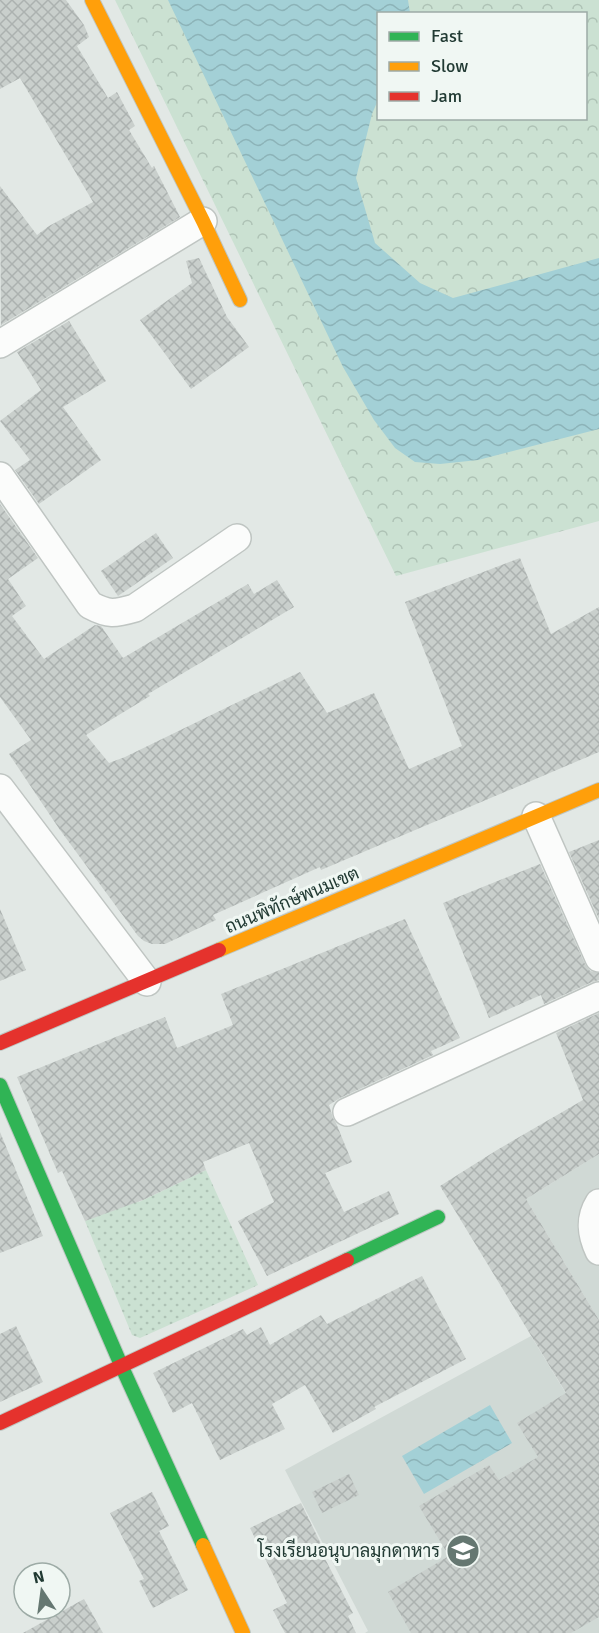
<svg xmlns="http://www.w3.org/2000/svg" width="599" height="1633" font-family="Signika,Sarabun,sans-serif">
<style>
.built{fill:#d0d9d5}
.grass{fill:url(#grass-dots)}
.forest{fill:url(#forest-crowns);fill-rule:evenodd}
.water{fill:url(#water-waves)}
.building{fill:url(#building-cross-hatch)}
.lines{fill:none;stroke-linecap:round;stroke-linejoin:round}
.street-casing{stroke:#bfc5c2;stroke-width:30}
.fast-casing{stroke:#bec6c2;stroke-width:16}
.slow-casing{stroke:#bec6c2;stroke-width:16}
.jam-casing{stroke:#bec6c2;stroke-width:16}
.street{stroke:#fbfcfb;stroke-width:27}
.fast{stroke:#30b455;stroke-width:14}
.slow{stroke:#ff9f0a;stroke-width:14}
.jam{stroke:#e5322d;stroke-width:14}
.labels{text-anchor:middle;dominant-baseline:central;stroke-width:6;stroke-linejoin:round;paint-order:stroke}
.street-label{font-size:18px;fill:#213a33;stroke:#f0f7f3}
.poi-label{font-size:18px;fill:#213a33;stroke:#f0f7f3;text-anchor:end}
</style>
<defs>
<pattern id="grass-dots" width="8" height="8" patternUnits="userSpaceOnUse" patternTransform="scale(1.5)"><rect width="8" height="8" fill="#cbe1d2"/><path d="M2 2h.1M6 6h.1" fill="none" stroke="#aec2b5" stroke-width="1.8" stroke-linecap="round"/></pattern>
<pattern id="forest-crowns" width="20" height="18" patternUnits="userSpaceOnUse" patternTransform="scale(1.5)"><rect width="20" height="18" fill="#cbe1d2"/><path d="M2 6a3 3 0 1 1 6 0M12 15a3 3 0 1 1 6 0" fill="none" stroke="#aec2b5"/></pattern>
<pattern id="water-waves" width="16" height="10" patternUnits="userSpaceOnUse" patternTransform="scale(1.5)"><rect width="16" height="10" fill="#a3d0d6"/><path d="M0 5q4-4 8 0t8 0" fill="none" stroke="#8cb3b8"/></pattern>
<pattern id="building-cross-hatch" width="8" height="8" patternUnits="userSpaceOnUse" patternTransform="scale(1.5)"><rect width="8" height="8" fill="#c9cfcc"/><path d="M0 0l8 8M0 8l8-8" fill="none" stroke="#acb2b0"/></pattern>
</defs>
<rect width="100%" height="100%" fill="#e2e8e5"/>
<g class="built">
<polygon points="599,1154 599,1320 526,1199"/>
<polygon points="531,1336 599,1448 599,1633 365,1633 368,1631 285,1470"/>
</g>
<polygon class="grass" points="206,1170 258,1285 140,1338 132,1335 85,1221 137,1199 139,1202"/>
<path class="forest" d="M115 0H599V521L396 576ZM378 14H586V118H378Z"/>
<g class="water">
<polygon points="168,0 408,0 410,13 378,14 378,100 372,114 356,178 375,243 420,283 453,298 599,258 599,429 478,460 440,464 415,462 395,448 374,420 343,367"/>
<polygon points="490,1405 512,1443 424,1494 402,1456"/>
</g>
<g class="building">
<polygon points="0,0 66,0 84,25 89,37 77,46 108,98 117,92 135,126 129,130 152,168 154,166 180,217 1,325 0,186 37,235 49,226 93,202 20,78 0,89"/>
<polygon points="199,258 227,317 249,347 191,389 140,320 192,283 186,261"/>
<polygon points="69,321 106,381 63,407 101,460 39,504 15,470 30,460 0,421 41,390 17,352"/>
<polygon points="0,504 38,558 8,579 26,606 12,616 44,659 95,625 101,626 123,658 248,584 254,594 277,580 294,607 148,694 150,696 86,735 109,763 125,757 300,672 327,713 374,693 409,769 462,746 405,602 520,558 551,634 599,607 599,752 321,870 320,867 213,915 216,920 165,944 152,944 144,941 138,936 60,830 9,754 31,740 0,697"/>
<polygon points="156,533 173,558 118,596 101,571"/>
<polygon points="599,840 599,919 569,852"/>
<polygon points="540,864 585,964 590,971 599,973 599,980 592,982 544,1004 541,995 489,1018 443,903"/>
<polygon points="0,909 26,970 0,981"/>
<polygon points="405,919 460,1038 431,1051 433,1055 340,1098 329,1105 333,1118 336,1123 352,1162 325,1173 344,1212 389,1191 399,1214 267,1276 238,1221 274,1202 249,1143 203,1162 206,1170 143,1200 85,1221 62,1171 58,1173 17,1077 165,1017 177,1048 233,1025 221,994"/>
<polygon points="599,1013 599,1154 526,1199 599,1320 599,1617 571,1633 411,1633 388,1592 449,1556 419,1506 489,1465 499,1480 538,1457 517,1423 566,1393 440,1186 497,1150 583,1100 556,1033"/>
<polygon points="0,1132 43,1236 0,1253"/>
<polygon points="422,1276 466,1359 374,1407 376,1409 333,1433 305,1385 272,1404 285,1429 220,1460 192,1403 173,1413 153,1373 243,1329 247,1335 261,1327 270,1345 321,1315 327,1324"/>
<polygon points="16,1326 43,1382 0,1402 0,1334"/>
<polygon points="349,1474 359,1495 322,1513 312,1492"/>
<polygon points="152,1492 169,1526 159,1531 188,1590 153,1608 139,1581 144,1579 110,1513"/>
<polygon points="301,1503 322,1546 319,1547 353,1613 348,1616 356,1633 285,1633 273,1610 287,1603 250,1528"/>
<polygon points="84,1599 103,1633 23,1633"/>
</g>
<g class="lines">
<defs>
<g id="street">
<polyline points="0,344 203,221"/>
<path d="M0 476 90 605C109 615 114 614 135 608L237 538"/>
<polyline points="0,788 147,982"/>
<polyline points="536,816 599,958"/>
<polyline points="347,1112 599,996"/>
<path d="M599 1203C589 1219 591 1234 599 1251"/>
</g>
<g id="fast">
<polyline points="0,1085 121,1365 203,1545"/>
<polyline points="347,1260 438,1217"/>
</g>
<g id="slow">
<polyline points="92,0 203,221 240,300"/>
<polyline points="219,950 599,790"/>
<polyline points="203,1545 243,1633"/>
</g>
<g id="jam">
<polyline points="0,1043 219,950"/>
<polyline points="0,1423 347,1260"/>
</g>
</defs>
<use href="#street" class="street-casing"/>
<use href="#fast" class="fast-casing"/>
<use href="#slow" class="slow-casing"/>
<use href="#jam" class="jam-casing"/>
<use href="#street" class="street"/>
<use href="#fast" class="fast"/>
<use href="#slow" class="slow"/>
<use href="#jam" class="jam"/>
</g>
<defs>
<symbol id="school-disc" viewBox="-11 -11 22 22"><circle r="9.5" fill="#657771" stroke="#f0f7f3"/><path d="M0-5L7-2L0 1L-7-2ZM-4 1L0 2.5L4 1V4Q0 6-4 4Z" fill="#fff"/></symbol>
</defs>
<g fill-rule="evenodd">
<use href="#school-disc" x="444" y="1532" width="38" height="38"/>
</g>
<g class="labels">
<g class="street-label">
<text transform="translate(292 900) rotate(-23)">ถนนพิทักษ์พนมเขต</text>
</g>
<g class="poi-label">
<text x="440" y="1551">โรงเรียนอนุบาลมุกดาหาร</text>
</g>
</g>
<rect x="377" y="12" width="210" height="108" fill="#f0f7f3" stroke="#9daba6" stroke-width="1.5"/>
<rect x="389" y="32" width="30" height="9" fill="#30b455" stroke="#9daba6" stroke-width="1.5"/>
<text x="431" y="42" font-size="18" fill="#213a33">Fast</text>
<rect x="389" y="62" width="30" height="9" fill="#ff9f0a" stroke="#9daba6" stroke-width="1.5"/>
<text x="431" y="72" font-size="18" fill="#213a33">Slow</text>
<rect x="389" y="92" width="30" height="9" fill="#e5322d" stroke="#9daba6" stroke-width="1.5"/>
<text x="431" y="102" font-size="18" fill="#213a33">Jam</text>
<g transform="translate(42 1591) rotate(347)"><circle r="28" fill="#f0f7f3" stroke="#9daba6" stroke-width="1.5"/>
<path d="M0-4.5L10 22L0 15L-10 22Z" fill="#657771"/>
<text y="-9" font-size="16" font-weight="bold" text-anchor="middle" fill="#213a33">N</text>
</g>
</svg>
